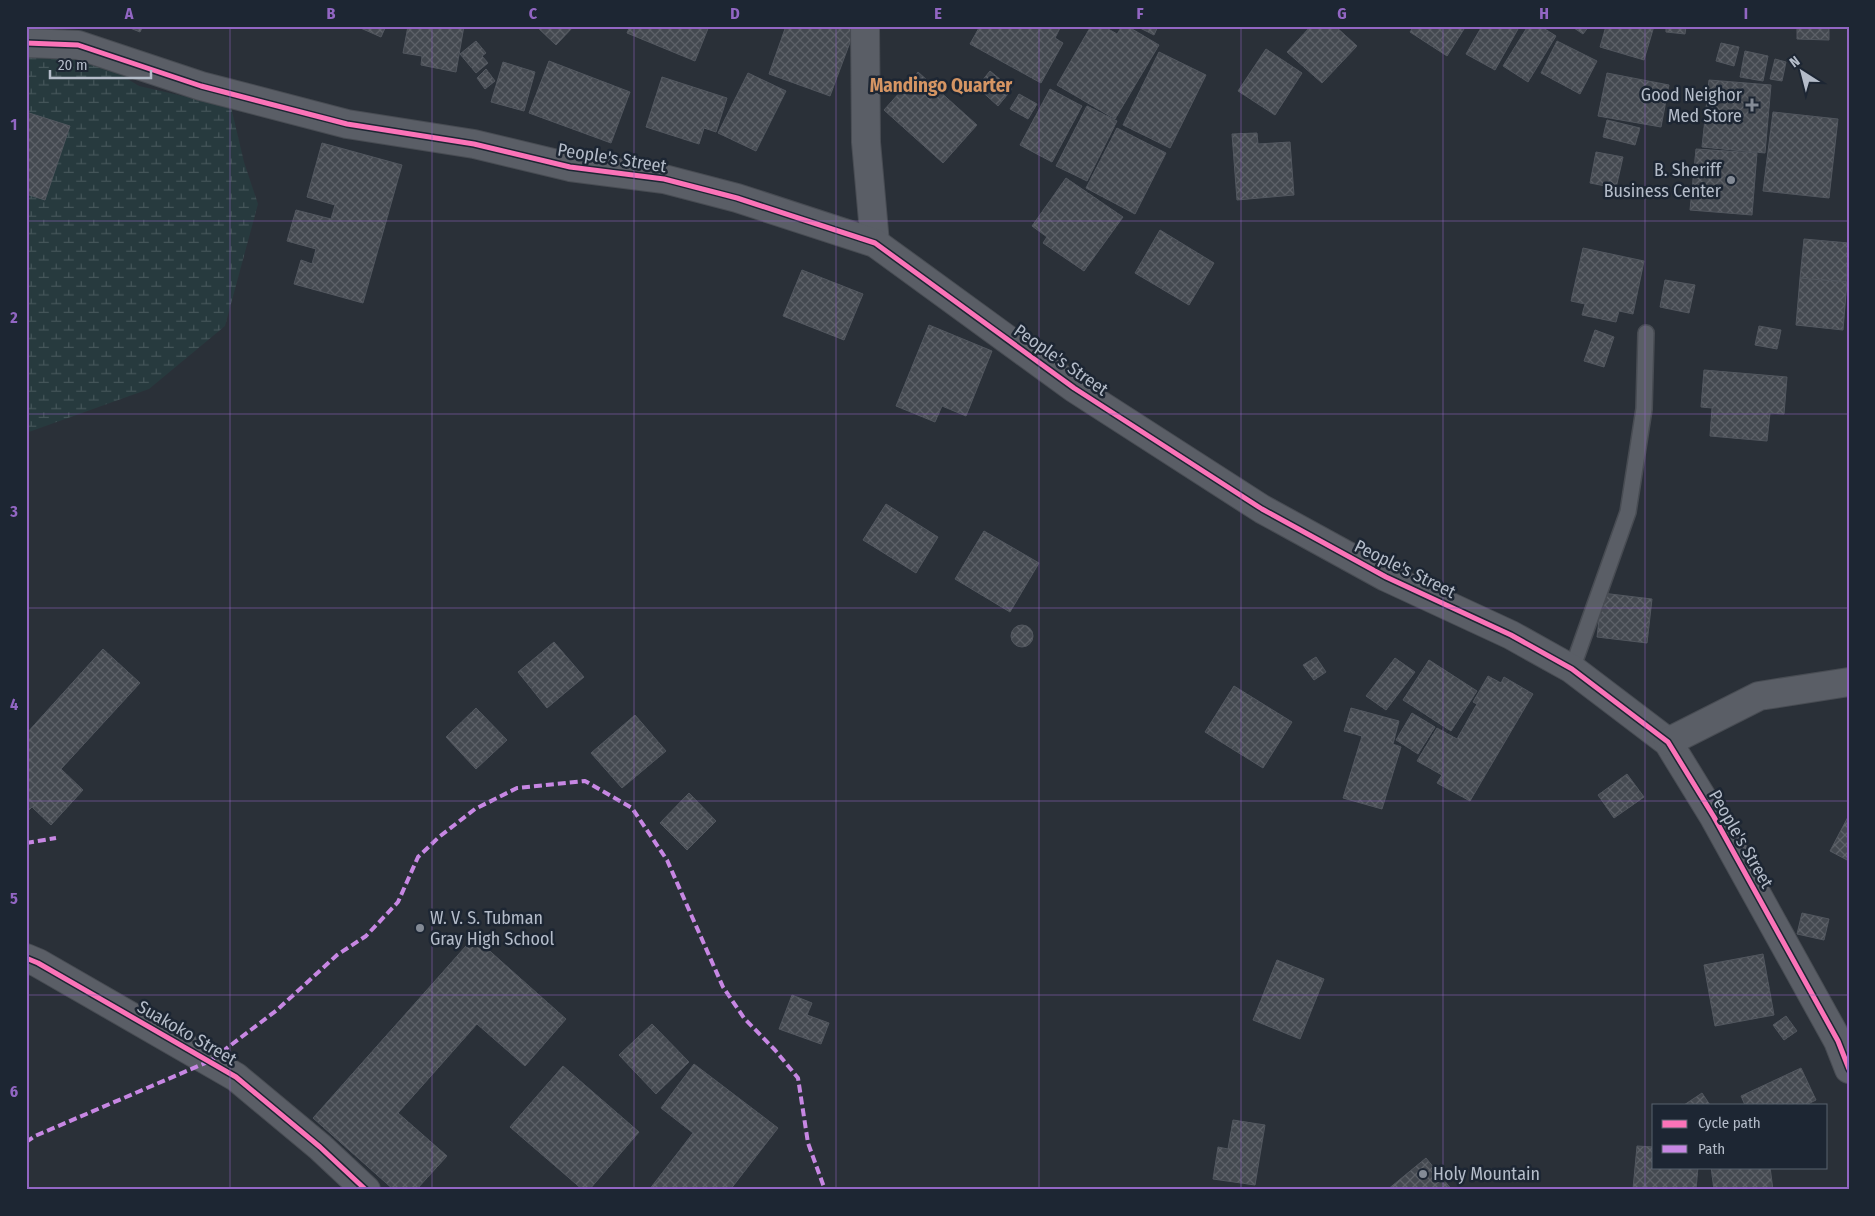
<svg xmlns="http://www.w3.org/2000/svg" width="1875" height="1216" font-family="'Fira Sans Condensed',sans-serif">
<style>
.wetland{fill:url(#wetland-marsh)}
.building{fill:url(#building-cross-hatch);stroke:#52575f}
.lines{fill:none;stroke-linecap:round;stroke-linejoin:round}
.lane-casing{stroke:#484c53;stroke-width:18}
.street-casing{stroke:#484c53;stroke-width:30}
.lane{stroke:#5a5e66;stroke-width:15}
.street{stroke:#5a5e66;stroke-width:28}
.quiet{stroke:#c787e3;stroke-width:4;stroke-dasharray:8 4;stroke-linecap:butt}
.cycleway-casing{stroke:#1d2633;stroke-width:8}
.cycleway{stroke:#fb73b8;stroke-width:5}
.grid{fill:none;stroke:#9266c3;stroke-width:1;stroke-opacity:0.55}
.poi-dot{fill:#848b96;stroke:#1d2633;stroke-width:2}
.labels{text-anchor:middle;stroke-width:5;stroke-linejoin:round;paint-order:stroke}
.poi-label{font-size:18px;fill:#b4bcc9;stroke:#1d2633;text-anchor:end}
.street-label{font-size:18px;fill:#b4bcc9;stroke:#1d2633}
.neighbourhood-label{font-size:19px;font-weight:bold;fill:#d59563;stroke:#1d2633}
.neatline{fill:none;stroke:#9266c3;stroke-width:2}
.grid-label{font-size:16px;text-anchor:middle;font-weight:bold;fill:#9266c3}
</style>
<defs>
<pattern id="wetland-marsh" width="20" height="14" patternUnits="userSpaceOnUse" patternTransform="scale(1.25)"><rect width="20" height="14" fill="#273a3e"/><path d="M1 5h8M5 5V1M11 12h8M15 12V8" fill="none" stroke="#445559"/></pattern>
<pattern id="building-cross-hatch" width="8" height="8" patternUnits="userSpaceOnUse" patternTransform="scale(1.25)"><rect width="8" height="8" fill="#444950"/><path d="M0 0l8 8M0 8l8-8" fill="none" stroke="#5d6168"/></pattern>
</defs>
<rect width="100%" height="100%" fill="#2a3038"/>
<path class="wetland" d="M79,49L139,86L231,107L244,162L258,204L225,326L149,389L26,433V53Z"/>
<g class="building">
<path d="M125,26H143L140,32Z"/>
<path d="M356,26H386L381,37Z"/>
<path d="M408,26H464L456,72L421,65L422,56L403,53Z"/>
<path d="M536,26H574L556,45Z"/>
<path d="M630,26H709L695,61L627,33Z"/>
<path d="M786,26H848L855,29L830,96L769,74Z"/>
<path d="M980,26H1061L1055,38L1063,43L1041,83L970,44Z"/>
<path d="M1091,26H1103L1117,34L1122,26H1127L1159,45L1115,119L1057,85Z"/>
<path d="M1136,26H1158L1154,35Z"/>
<path d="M1311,26H1335L1357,46L1322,83L1287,52Z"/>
<path d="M1414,26H1460L1464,29L1447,56L1410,32Z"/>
<path d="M1482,26H1514L1518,29L1495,70L1466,54Z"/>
<path d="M1528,26H1540L1556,36L1528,82L1503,66Z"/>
<path d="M1571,26H1589L1583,34Z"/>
<path d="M1606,26H1654L1644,60L1600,47Z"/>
<path d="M1666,26H1686L1685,34L1666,32Z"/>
<path d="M1797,26H1829V40L1797,39Z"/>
<path d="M476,41L486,53L482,56L488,63L476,73L460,54Z"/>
<path d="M1557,41L1597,61L1580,94L1541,73Z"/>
<path d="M1721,43L1739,47L1734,66L1716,61Z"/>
<path d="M1266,49L1302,73L1275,115L1238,91Z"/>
<path d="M1745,51L1768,56L1763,81L1740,77Z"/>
<path d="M1159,52L1206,75L1170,148L1123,125Z"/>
<path d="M1775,59L1786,62L1782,81L1770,79Z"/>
<path d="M549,61L630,92L611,143L529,113Z"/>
<path d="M503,62L535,72L524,111L491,102Z"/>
<path d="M486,69L495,81L485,89L477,78Z"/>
<path d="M990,71L1012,89L998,106L977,87Z"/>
<path d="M918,72L977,125L943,163L884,110Z"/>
<path d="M748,73L786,91L756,151L718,133Z"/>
<path d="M1607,73L1669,85L1661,127L1598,116Z"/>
<path d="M662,77L727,98L716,132L704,128L699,144L646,127Z"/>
<path d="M1709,80L1771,85L1765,153L1702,147Z"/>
<path d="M1050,89L1082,106L1052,162L1020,145Z"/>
<path d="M1019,94L1037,104L1028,119L1010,109Z"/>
<path d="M1087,106L1117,121L1087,181L1056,166Z"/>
<path d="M26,112L70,126L45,200L26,194Z"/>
<path d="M1773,112L1838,119L1829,198L1763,191Z"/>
<path d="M1607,120L1640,128L1635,145L1603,137Z"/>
<path d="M1117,128L1166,153L1135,214L1086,188Z"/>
<path d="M1257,133L1258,144L1290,142L1294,195L1237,200L1232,134Z"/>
<path d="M322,143L402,165L363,303L294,284L301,260L312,264L316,249L287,241L296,210L331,219L335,205L307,197Z"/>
<path d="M1696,149L1757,153L1752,215L1690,210Z"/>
<path d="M1596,152L1623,157L1616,188L1590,183Z"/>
<path d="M1066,178L1123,217L1084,271L1043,243L1047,237L1032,226Z"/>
<path d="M1160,230L1214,263L1189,305L1135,273Z"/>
<path d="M1804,239L1849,243L1846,282L1800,278Z"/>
<path d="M1583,248L1644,261L1633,314L1619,311L1616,322L1582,315L1585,304L1571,301Z"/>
<path d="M802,270L863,294L844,340L783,316Z"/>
<path d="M1800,278L1847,282L1843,330L1796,325Z"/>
<path d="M1665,280L1695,285L1689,313L1660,307Z"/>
<path d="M929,325L992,351L966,416L942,406L935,422L896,406Z"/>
<path d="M1759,326L1781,330L1777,349L1755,345Z"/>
<path d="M1595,330L1614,337L1604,367L1584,361Z"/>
<path d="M1704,370L1787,377L1784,414L1770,413L1767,441L1710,436L1712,408L1701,407Z"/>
<path d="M886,504L938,537L916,573L863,540Z"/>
<path d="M984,531L1039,563L1010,612L955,579Z"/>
<path d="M1602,593L1652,599L1647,643L1597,637Z"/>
<circle cx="1022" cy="636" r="11"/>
<path d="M554,642L584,677L547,708L518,672Z"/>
<path d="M103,649L140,683L61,769L83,790L51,825L32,807L26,813V734Z"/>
<path d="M1316,657L1326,672L1314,680L1303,665Z"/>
<path d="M1395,658L1415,672L1386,710L1366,696Z"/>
<path d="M1429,660L1477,691L1451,731L1403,700Z"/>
<path d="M1488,676L1501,683L1504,677L1533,694L1470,801L1437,783L1442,775L1417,761L1437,728L1457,739L1477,704L1473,702Z"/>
<path d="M1234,686L1292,722L1263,768L1205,732Z"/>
<path d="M476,708L507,740L476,769L446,737Z"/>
<path d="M1351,708L1399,721L1393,744L1401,747L1382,809L1343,798L1362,736L1344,731Z"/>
<path d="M1412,713L1435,727L1418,754L1396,740Z"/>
<path d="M635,715L666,751L622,788L591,753Z"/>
<path d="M1627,774L1644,797L1614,818L1598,795Z"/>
<path d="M689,793L716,821L687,850L660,823Z"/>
<path d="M1849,815V861L1830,851Z"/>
<path d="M1802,913L1829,919L1824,940L1797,934Z"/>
<path d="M474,937L566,1019L525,1066L477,1024L398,1113L447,1156L416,1190H394L313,1118Z"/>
<path d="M1763,954L1774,1015L1715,1026L1704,965Z"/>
<path d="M1277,960L1324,979L1300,1039L1253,1020Z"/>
<path d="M792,995L812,1003L807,1015L829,1023L821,1044L779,1029Z"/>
<path d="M1786,1016L1797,1031L1784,1040L1773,1025Z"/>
<path d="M652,1024L689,1062L656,1094L619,1055Z"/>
<path d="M694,1064L778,1128L730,1190H649L693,1133L661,1108Z"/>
<path d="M563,1066L639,1132L589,1190H583L510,1127Z"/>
<path d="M1801,1068L1816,1100L1806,1105H1745L1741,1096Z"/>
<path d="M1702,1093L1710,1105H1684Z"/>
<path d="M1233,1120L1265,1125L1255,1185L1213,1179L1218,1147L1228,1149Z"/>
<path d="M1637,1146L1654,1147V1167H1698L1696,1190L1633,1189Z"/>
<path d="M1426,1158L1452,1190H1387Z"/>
<path d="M1711,1167H1770L1773,1190H1714Z"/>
</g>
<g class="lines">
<defs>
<path id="lane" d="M1572,669L1628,512L1644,409L1646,333"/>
<g id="street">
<path d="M865,26L866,142L875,243"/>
<path d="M26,43L78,45L201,86L347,124L474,144L570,167L664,179L737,198L875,243L1074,388L1262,509L1386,577L1511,635L1572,669L1668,742L1714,817L1838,1041L1849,1069"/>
<path d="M1668,742L1759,696L1849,682"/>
<path d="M26,958L38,963L236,1077L320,1147L366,1190"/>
</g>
</defs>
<use href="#lane" class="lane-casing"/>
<use href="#street" class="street-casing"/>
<use href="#lane" class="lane"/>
<use href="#street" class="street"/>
<g class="quiet">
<path d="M26,843L56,838"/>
<path d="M26,1142L35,1136L210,1061L277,1010L337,955L366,936L398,902L418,857L439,837L475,809L517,788L585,781L632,808L667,860L723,987L744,1018L775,1050L798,1078L808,1143L825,1190"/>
</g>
<defs>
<g id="cycleway">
<path d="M26,43L78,45L201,86L347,124L474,144L570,167L664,179L737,198L875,243L1074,388L1262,509L1386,577L1511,635L1572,669L1668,742L1714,817L1838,1041L1849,1069"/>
<path d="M26,958L38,963L236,1077L320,1147L366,1190"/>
</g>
</defs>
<use href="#cycleway" class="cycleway-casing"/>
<use href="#cycleway" class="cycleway"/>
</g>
<path class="grid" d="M230,26V1190M432,26V1190M634,26V1190M836,26V1190M1039,26V1190M1241,26V1190M1443,26V1190M1645,26V1190M26,221H1849M26,414H1849M26,608H1849M26,801H1849M26,995H1849"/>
<g class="poi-dot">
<path d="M1749.5 97.5h5v5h5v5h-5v5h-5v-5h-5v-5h5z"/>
<circle cx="1731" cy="180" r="5"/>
<circle cx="420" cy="928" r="5"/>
<circle cx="1423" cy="1174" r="5"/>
</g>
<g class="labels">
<g class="poi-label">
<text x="1742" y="101">Good Neighor<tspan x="1742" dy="21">Med Store</tspan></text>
<text x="1721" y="176">B. Sheriff<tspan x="1721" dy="21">Business Center</tspan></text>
<text x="430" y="924" text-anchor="start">W. V. S. Tubman<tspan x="430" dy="21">Gray High School</tspan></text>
<text x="1433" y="1180" text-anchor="start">Holy Mountain</text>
</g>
<g class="street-label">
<text transform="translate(612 158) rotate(9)" y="6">People's Street</text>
<text transform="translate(1061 360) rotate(35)" y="6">People's Street</text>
<text transform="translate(1405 569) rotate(26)" y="6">People's Street</text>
<text transform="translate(1741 839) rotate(60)" y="6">People's Street</text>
<text transform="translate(187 1033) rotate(30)" y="6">Suakoko Street</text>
</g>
<g class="neighbourhood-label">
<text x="941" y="92">Mandingo Quarter</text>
</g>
</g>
<rect width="1875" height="1216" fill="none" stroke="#1d2633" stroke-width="55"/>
<rect x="1652" y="1104" width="175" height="65" fill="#1d2633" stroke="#59626f"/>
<rect x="1662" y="1120" width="25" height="8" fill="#fb73b8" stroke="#59626f"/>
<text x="1698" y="1128" font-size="15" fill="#b4bcc9">Cycle path</text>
<rect x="1662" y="1145" width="25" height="8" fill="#c787e3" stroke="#59626f"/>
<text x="1698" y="1154" font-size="15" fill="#b4bcc9">Path</text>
<g transform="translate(1802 72) rotate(324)" stroke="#1d2633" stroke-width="4" paint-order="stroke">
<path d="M0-4L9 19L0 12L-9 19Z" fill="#b4bcc9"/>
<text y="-8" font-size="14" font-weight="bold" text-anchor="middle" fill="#b4bcc9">N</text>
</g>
<path d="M50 70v8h101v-8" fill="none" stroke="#b4bcc9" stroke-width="2.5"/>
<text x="58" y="70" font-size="15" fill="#b4bcc9" stroke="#1d2633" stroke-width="4" paint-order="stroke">20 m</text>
<rect x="28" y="28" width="1820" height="1160" class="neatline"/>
<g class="grid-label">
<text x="129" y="19">A</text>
<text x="331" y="19">B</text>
<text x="533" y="19">C</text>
<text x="735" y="19">D</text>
<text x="938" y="19">E</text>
<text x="1140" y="19">F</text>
<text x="1342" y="19">G</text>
<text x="1544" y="19">H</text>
<text x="1746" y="19">I</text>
<text x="14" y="130">1</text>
<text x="14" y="323">2</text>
<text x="14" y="517">3</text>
<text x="14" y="710">4</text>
<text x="14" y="904">5</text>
<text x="14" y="1097">6</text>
</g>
</svg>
